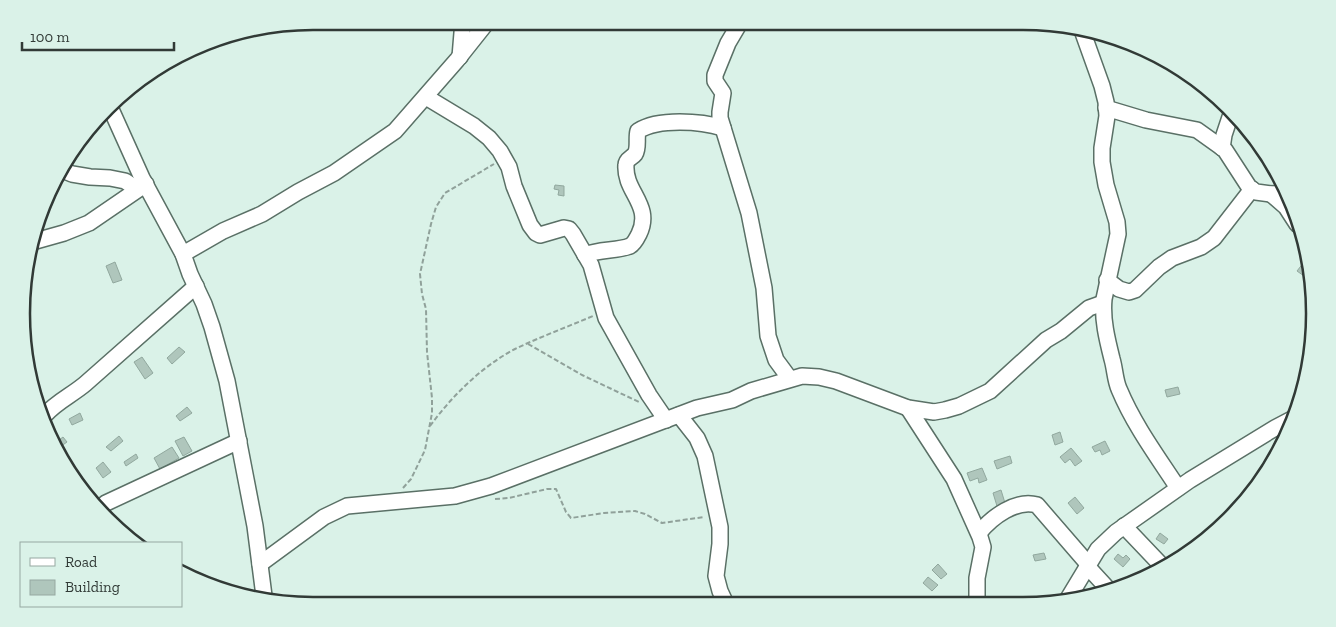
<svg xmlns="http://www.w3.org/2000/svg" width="1336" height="627" font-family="'Zilla Slab',serif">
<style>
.building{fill:#afc6bc;stroke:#91a89e}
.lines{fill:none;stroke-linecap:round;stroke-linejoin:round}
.minor-casing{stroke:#5a7066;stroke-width:18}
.path{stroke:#90a19a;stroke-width:2;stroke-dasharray:5 2.5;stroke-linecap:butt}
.minor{stroke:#fff;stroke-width:15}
.rim{fill:none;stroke:#313a36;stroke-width:2.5}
</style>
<rect width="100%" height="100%" fill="#daf2e8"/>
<g class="building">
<path d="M555,185L564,186V196L558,195L559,190L554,189Z"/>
<path d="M115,262L122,280L113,283L106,266Z"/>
<path d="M1304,262L1307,273L1304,276L1297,271Z"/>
<path d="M179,347L185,352L172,364L167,358Z"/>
<path d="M142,357L153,373L145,379L134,362Z"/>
<path d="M1178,387L1180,394L1167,397L1165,390Z"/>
<path d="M187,407L192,413L180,421L176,416Z"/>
<path d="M80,413L83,420L72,425L69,419Z"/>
<path d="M1060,432L1063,442L1055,445L1052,435Z"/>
<path d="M119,436L123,441L111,451L106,447Z"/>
<path d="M63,437L67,442L57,449L55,443Z"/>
<path d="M184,437L192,451L183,456L175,441Z"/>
<path d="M1105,441L1110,451L1102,455L1100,450L1095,452L1092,447Z"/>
<path d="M172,447L179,458L160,469L154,458Z"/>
<path d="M1071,448L1082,461L1075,466L1070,459L1065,463L1060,457Z"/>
<path d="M136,454L138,458L126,466L124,462Z"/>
<path d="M1010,456L1012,463L997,469L994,461Z"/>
<path d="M103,462L111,472L103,478L96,468Z"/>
<path d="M982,468L987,480L979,483L978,478L970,481L967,473Z"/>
<path d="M1001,490L1005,503L997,506L993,493Z"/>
<path d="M1075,497L1084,508L1077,514L1068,503Z"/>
<path d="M1160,533L1168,539L1164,544L1156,539Z"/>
<path d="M1044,553L1046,559L1035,561L1033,555Z"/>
<path d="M1118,554L1123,558L1126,555L1130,559L1123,567L1114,559Z"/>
<path d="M938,564L947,574L941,579L932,570Z"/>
<path d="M928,577L938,585L932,591L923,583Z"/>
</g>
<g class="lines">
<defs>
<g id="minor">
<path d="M741,21L728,43L715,75V81L723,93L720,112V118L749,213L764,288L768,336L776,360L790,379"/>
<path d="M1083,33L1102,86L1106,102L1107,116L1102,148V162L1106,185L1117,222L1118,234L1104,299C1102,319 1107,339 1112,359C1115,369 1115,380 1119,389C1134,425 1157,456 1178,488"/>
<path d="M460,57L463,21"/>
<path d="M426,97L474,126L489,138L500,151L509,167L514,186L530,225L536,233L540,235L564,228L569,229L573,234L591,265L606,318L649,395L666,420"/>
<path d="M110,107L142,178L183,254L190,274L204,304L212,327L227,381L255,526L264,596"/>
<path d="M1106,108L1146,120L1197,130L1225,150L1249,187L1256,192L1271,194L1286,193"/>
<path d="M1222,148L1224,135L1232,111"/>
<path d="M60,169L72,174L90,177L110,178L125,181L137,189"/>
<path d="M1271,194L1286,207L1297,224"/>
<path d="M32,242L64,233L89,223L146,184"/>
<path d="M183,254L223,231L262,214L298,192L334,173L395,131L457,60L488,21"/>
<path d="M585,255C599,249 618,251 630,246C634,244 637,238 639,234C653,205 624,192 626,165C626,159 632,158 635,154C639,148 636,138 638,131C658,118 701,121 723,128"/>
<path d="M1107,280L1119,289L1129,292L1135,290L1159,267L1172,258L1201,247L1214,238L1252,189"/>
<path d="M908,408L954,479L980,537L983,547L977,578V603"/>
<path d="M45,415C56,402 72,395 85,384L196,286"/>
<path d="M679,415L697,438L705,456L720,527V544L716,576L720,591L726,604"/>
<path d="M100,508L106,503L239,441"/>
<path d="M1124,526L1163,567"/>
<path d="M979,533C992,517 1016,499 1037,505L1088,564"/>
<path d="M260,564L324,517L347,506L455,496L491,486L697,408L732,400L751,391L802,376L819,377L836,381L908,408L934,412L945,410L959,406L990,391L1046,340L1061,331L1089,308L1103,303"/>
<path d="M1087,566L1109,590"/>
<path d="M1066,602L1098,549L1116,532L1190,480L1275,428L1294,418"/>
</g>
</defs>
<use href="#minor" class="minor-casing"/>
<g class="path">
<path d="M528,344L582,375L639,402"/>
<path d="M430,426C452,396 481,367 515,349C540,337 567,327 593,316"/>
<path d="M403,488L411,479L425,450L432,413V398L427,352L426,309L422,294L420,274L431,224L436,207L445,193L494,164"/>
<path d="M495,499L509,498L547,489H556L566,512L571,518L604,513L635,511L645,514L662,523L704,517"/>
</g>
<use href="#minor" class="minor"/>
</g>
<path d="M0 0H1336V627H0ZM313 30H1023A283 283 0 0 1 1306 313V314A283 283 0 0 1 1023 597H313A283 283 0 0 1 30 314V313A283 283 0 0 1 313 30Z" fill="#daf2e8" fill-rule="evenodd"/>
<path class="rim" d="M313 30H1023A283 283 0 0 1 1306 313V314A283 283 0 0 1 1023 597H313A283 283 0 0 1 30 314V313A283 283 0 0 1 313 30Z"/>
<rect x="20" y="542" width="162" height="65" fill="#daf2e8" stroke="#96a8a1"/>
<rect x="30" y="558" width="25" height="8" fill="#ffffff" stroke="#96a8a1"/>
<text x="65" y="567" font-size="15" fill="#313a36">Road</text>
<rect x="30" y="580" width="25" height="15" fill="#afc6bc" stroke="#96a8a1"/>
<text x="65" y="592" font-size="15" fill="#313a36">Building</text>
<path d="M22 42v8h152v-8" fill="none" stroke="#313a36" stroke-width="2.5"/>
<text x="30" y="42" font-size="15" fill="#313a36" stroke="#daf2e8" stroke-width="4" paint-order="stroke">100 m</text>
</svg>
